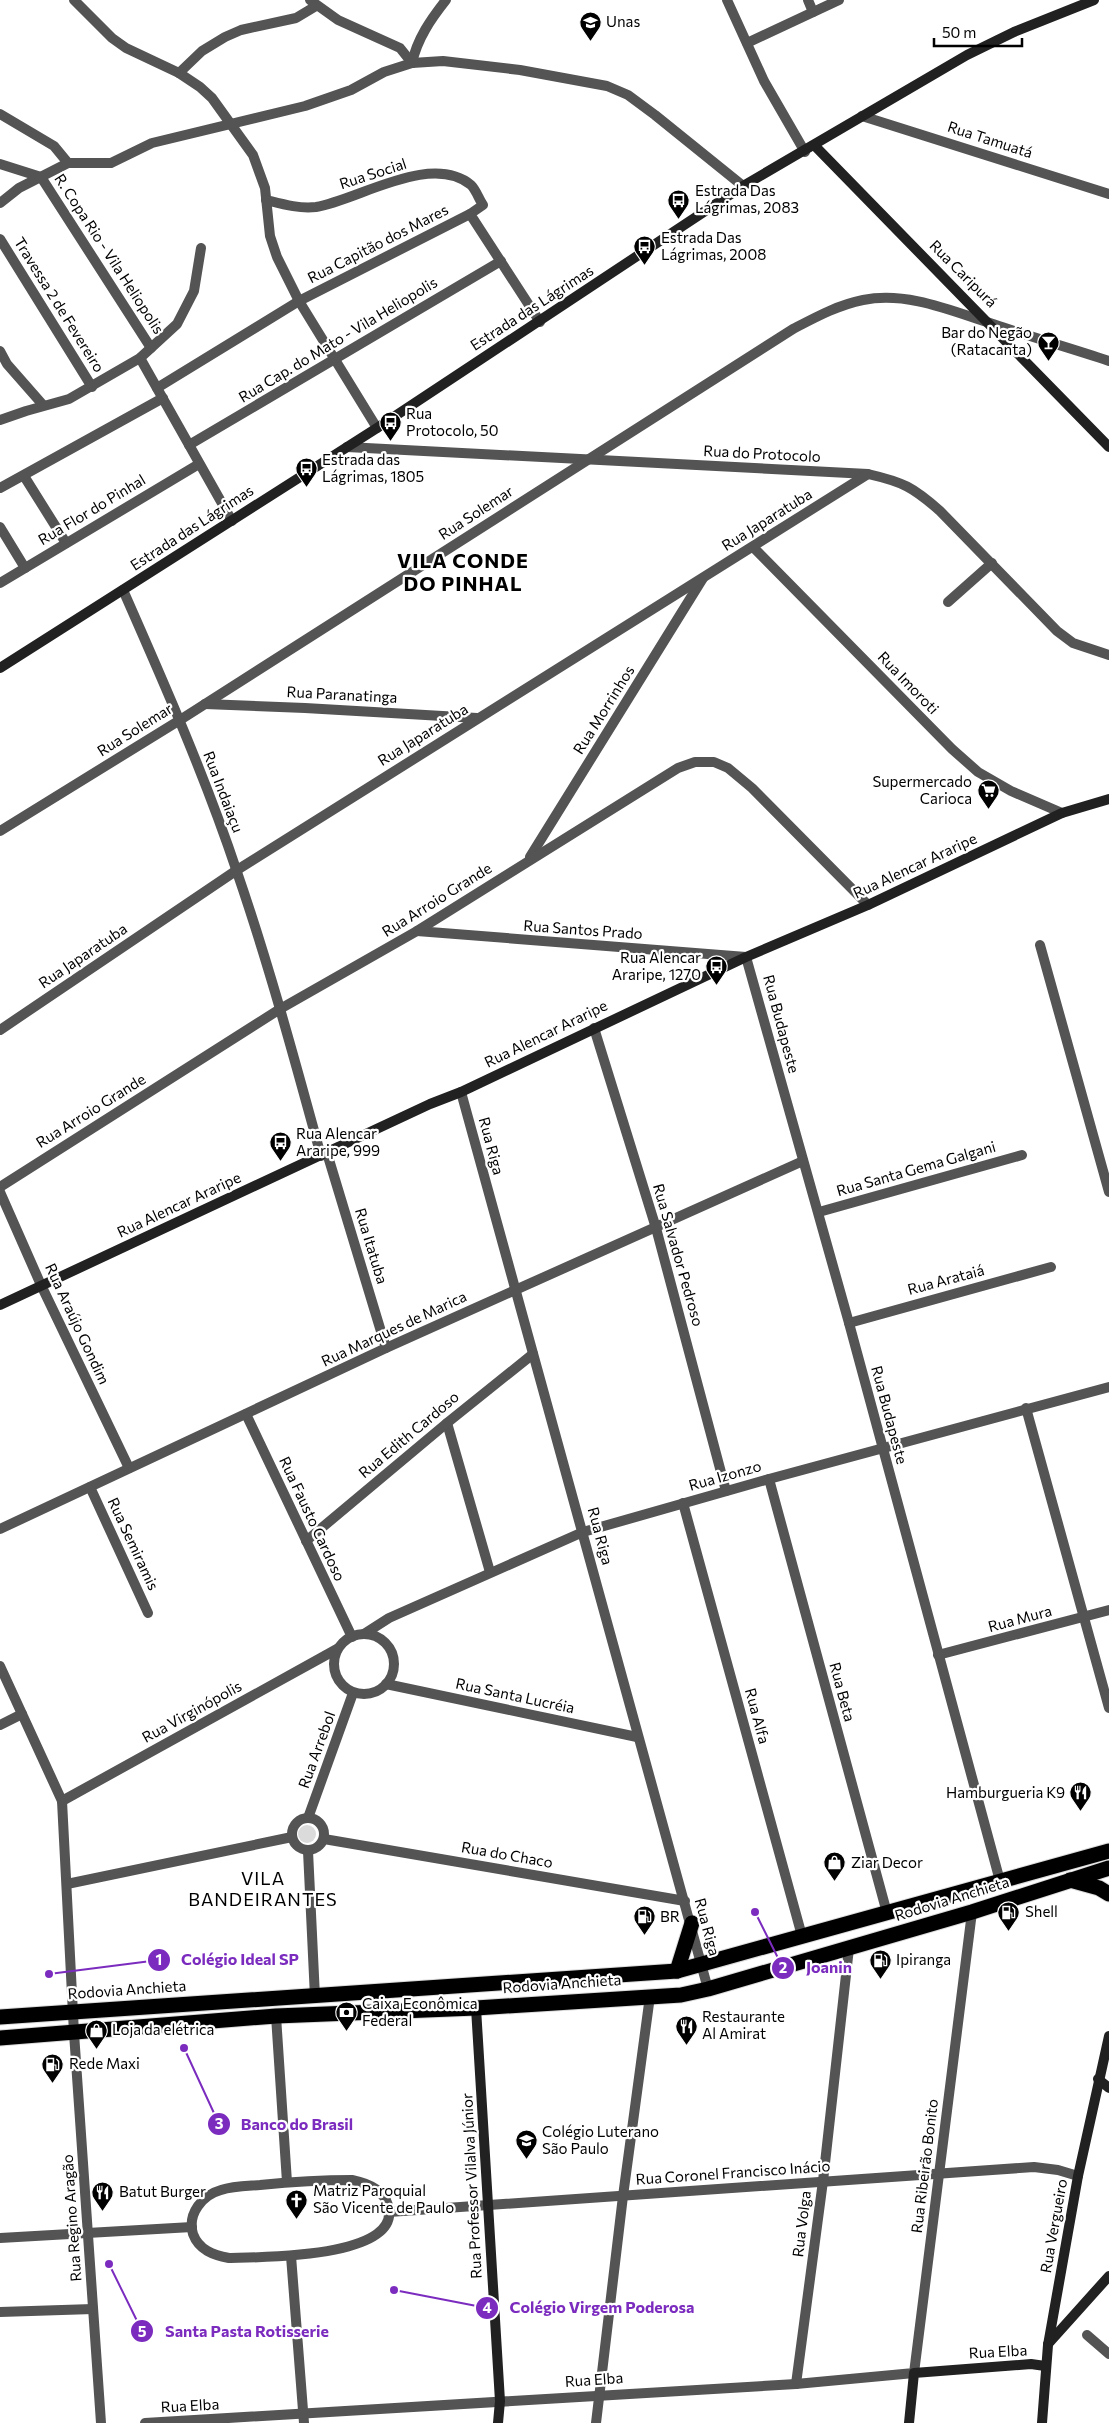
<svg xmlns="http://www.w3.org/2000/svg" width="1109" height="2423" font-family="Commissioner,sans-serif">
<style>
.green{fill:#dbdbdb}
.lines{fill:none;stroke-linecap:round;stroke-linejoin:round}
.highway-casing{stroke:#dbdbdb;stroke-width:17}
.street{stroke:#545454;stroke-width:10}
.secondary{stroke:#212121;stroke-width:10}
.highway{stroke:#000;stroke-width:15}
.labels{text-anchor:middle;stroke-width:4.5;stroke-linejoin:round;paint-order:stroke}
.poi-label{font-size:15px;fill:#000;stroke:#fff;text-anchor:start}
.street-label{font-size:15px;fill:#000;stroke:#fff}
.quarter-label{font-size:18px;letter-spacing:1px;fill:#000;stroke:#fff}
.district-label{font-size:20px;font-weight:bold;letter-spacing:1px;fill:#000;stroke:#fff}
.leader{fill:none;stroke:#7b2cbf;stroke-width:2}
.callout-dot{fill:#7b2cbf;stroke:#fff;stroke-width:2}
.mark-label{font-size:15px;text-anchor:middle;font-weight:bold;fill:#fff}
.callout-label{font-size:16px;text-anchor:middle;font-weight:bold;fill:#7b2cbf;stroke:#fff;stroke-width:4.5;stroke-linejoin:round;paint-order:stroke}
</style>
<rect width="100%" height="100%" fill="#fff"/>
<circle class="green" cx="307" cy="1834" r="9"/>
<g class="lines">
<defs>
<g id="highway">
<path d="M1070,1880L1099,1888L1109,1894"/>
<path d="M677,1971L692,1923"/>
<path d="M0,2017L677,1971L1109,1851"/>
<path d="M0,2038L276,2016L476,2008L681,1995L708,1989L972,1912L1109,1868"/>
</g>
</defs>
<use href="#highway" class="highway-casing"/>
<g class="street">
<path d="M74,0L112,38L126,48L179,73L200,87L212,98L253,155L265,188L270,236L277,257L299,301L377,428"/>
<path d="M310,0L338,20L400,48L412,63"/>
<path d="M727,0L764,81L805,152"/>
<path d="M808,0L813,12"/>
<path d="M747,43L839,0"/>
<path d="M412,63C417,39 431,19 446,0"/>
<path d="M179,73L202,51L225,37L241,30L296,18L316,6"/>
<path d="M0,114L54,146L68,163"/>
<path d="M862,116L1109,194"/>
<path d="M0,164L41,177L151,348"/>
<path d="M266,200C282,204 299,209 316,207C358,200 431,152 471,185C476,190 479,199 483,205L470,214L540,322"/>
<path d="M0,203L19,188L68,163H111L152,143L305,106L351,90L384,72L412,63L443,61L520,70L607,86L628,95L655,115L743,186"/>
<path d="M0,239L92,387"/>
<path d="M0,351L7,364L43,405"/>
<path d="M140,358L232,521"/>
<path d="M157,388L299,301L470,214"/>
<path d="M0,420L26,411L69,399L140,358L177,324L194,291L201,248"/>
<path d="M189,445L501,261"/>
<path d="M347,447L868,474C903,482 913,487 940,511L1057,631L1073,643L1109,655"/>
<path d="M24,476L66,543"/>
<path d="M0,488L163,398"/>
<path d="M0,527L25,568"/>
<path d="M753,547L952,749L978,772L1011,791L1062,813"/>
<path d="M0,583L199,464"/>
<path d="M123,590C164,683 205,776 237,872C269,965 295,1061 321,1156"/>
<path d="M948,602L992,563"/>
<path d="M205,704L305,708L477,718"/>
<path d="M0,831L180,720L793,329C816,317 838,305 863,300C907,291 952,311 993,324C1031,337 1070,348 1109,361"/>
<path d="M530,857L703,578"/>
<path d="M417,931L746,957L849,1323L1000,1881"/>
<path d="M1040,945L1109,1192"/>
<path d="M594,1028L656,1228L726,1491"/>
<path d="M0,1030L237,870L868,474"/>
<path d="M461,1092L708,1989"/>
<path d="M327,1153L386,1348"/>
<path d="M0,1187L280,1009L417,931L678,768L695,762H714L728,768L752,788L868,905"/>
<path d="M0,1192L41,1285L129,1468"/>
<path d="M819,1212L1022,1155"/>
<path d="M849,1323L1051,1267"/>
<path d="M1026,1408L1109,1708"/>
<path d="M246,1414L352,1637"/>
<path d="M447,1423L490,1572"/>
<path d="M769,1479L887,1913"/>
<path d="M90,1487L148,1613"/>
<path d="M683,1503L802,1936"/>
<path d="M0,1529L386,1348L803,1161"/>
<path d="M306,1541L447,1423L533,1354"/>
<path d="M364,1634L389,1618L583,1532L769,1479L1109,1387"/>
<circle cx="364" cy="1664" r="30"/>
<path d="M938,1655L1109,1610"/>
<path d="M0,1666L62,1801L74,2033L101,2423"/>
<path d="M386,1684L637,1737"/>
<path d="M0,1725L22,1714"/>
<path d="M62,1801L337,1649"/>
<circle cx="308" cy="1834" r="16"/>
<path d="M308,1818L353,1693"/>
<path d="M324,1839L685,1901"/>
<path d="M308,1851L315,1997"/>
<path d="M67,1884L292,1837"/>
<path d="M276,2016L287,2182"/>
<path d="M352,2180C367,2183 383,2189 388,2205C404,2259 259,2257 229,2258C213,2255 199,2250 193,2234C187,2213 203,2195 221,2190C233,2186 247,2186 260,2185C290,2182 321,2180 352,2180Z"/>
<path d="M389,2212L1034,2167L1058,2170L1078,2176"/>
<path d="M0,2238L192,2227"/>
<path d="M291,2256L304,2423"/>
<path d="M0,2312L93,2309"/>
<path d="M1087,2335L1109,2354"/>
<path d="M796,2384L823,2181L849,1948"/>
<path d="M145,2423L796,2384L914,2373L972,1912"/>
<path d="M596,2423L623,2196L650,1996"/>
</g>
<g class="secondary">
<path d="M815,146L1109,447"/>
<path d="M0,668L377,428L743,186L967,55L1014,32L1094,0"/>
<path d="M0,1305L430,1104L461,1092L746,957L868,905L1062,813L1109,799"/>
<path d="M476,2008L500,2401L498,2423"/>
<path d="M1098,2079L1109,2088"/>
<path d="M1048,2344L1109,2276"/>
<path d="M909,2423L914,2373L1031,2364L1045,2366"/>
<path d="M1042,2423L1048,2345L1078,2176L1109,2036"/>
</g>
<use href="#highway" class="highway"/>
</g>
<defs>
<symbol id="school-pin" viewBox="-11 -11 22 30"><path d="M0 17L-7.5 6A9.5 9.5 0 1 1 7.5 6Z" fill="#000" stroke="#fff"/><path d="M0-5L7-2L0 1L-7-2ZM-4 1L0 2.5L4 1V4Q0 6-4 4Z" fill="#fff"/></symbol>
<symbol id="bus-pin" viewBox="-11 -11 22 30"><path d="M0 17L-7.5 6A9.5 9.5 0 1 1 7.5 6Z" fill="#000" stroke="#fff"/><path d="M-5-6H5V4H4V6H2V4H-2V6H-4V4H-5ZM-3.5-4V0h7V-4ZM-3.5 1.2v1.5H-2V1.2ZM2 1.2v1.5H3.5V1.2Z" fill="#fff"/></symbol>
<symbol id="bar-pin" viewBox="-11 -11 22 30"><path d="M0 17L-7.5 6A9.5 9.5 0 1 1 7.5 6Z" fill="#000" stroke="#fff"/><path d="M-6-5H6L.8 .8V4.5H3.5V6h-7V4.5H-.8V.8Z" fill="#fff"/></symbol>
<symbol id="supermarket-pin" viewBox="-11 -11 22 30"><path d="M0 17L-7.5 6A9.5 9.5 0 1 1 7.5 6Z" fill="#000" stroke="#fff"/><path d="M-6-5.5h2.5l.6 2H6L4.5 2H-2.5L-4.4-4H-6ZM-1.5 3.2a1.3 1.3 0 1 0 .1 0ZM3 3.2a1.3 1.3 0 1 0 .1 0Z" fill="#fff"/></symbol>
<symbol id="restaurant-pin" viewBox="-11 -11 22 30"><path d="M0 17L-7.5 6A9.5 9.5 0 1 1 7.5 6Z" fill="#000" stroke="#fff"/><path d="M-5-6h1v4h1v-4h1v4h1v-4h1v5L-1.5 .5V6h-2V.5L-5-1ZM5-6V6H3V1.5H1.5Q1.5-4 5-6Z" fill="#fff"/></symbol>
<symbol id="shop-pin" viewBox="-11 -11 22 30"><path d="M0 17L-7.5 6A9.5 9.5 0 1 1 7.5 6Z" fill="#000" stroke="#fff"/><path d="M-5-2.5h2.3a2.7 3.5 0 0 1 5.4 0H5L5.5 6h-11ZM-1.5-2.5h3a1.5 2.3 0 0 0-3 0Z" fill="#fff"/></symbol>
<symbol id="fuel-pin" viewBox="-11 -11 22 30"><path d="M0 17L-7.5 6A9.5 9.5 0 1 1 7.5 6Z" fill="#000" stroke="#fff"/><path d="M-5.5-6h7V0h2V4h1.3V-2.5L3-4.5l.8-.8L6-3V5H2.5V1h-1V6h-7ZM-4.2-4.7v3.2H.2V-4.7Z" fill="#fff"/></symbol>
<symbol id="bank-pin" viewBox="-11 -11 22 30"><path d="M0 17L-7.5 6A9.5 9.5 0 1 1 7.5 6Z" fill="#000" stroke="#fff"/><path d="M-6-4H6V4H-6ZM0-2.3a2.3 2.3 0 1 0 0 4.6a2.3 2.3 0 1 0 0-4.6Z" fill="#fff"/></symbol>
<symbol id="church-pin" viewBox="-11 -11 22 30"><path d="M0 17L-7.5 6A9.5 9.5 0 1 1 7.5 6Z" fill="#000" stroke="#fff"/><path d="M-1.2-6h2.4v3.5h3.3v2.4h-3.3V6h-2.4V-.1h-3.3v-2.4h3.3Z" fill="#fff"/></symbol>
</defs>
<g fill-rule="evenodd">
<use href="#school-pin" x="578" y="10" width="25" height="34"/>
<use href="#bus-pin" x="666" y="188" width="25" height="34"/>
<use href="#bus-pin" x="632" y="234" width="25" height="34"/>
<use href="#bar-pin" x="1036" y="330" width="25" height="34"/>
<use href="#bus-pin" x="378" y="410" width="25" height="34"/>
<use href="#bus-pin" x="294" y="456" width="25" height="34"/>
<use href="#supermarket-pin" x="976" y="778" width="25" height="34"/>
<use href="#bus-pin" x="704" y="954" width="25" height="34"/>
<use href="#bus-pin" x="268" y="1130" width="25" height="34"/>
<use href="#restaurant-pin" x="1068" y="1780" width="25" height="34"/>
<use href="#shop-pin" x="822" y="1850" width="25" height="34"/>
<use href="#fuel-pin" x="996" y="1900" width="25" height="34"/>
<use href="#fuel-pin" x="632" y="1904" width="25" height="34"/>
<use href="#fuel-pin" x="868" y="1948" width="25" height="34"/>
<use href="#bank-pin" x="334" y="2000" width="25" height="34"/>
<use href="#restaurant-pin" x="674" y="2014" width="25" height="34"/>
<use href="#shop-pin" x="84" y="2018" width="25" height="34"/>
<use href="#fuel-pin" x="40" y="2052" width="25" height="34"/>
<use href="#school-pin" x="514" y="2128" width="25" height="34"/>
<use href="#restaurant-pin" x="90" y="2180" width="25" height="34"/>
<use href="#church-pin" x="284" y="2188" width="25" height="34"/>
</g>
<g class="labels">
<g class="poi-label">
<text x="606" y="27">Unas</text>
<text x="695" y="196">Estrada Das<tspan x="695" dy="17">Lágrimas, 2083</tspan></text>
<text x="661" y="243">Estrada Das<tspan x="661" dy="17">Lágrimas, 2008</tspan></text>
<text x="1032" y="338" text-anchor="end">Bar do Negão<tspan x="1032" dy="17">(Ratacanta)</tspan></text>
<text x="406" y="419">Rua<tspan x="406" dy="17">Protocolo, 50</tspan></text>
<text x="322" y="465">Estrada das<tspan x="322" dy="17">Lágrimas, 1805</tspan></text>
<text x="972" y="787" text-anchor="end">Supermercado<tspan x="972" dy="17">Carioca</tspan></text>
<text x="701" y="963" text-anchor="end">Rua Alencar<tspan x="701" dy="17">Araripe, 1270</tspan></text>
<text x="296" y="1139">Rua Alencar<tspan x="296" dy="17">Araripe, 999</tspan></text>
<text x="1065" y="1798" text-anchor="end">Hamburgueria K9</text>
<text x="851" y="1868">Ziar Decor</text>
<text x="1025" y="1917">Shell</text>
<text x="660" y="1922">BR</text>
<text x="896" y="1965">Ipiranga</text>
<text x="362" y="2009">Caixa Econômica<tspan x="362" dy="17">Federal</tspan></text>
<text x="702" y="2022">Restaurante<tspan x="702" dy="17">Al Amirat</tspan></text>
<text x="112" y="2035">Loja da elétrica</text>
<text x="69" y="2069">Rede Maxi</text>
<text x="542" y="2137">Colégio Luterano<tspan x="542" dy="17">São Paulo</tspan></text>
<text x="313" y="2196">Matriz Paroquial<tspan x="313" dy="17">São Vicente de Paulo</tspan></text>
<text x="119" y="2197">Batut Burger</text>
</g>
<g class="street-label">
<text transform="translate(990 140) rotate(18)" y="5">Rua Tamuatá</text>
<text transform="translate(373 174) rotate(-18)" y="5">Rua Social</text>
<text transform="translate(378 244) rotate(-27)" y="5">Rua Capitão dos Mares</text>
<text transform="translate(109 254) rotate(57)" y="5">R. Copa Rio - Vila Heliopolis</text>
<text transform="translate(963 274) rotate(45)" y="5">Rua Caripurá</text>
<text transform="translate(59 305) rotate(58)" y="5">Travessa 2 de Fevereiro</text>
<text transform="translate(532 308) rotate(-33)" y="5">Estrada das Lágrimas</text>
<text transform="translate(338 340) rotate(-31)" y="5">Rua Cap. do Mato - Vila Heliopolis</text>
<text transform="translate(762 454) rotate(3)" y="5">Rua do Protocolo</text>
<text transform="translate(92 510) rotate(-31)" y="5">Rua Flor do Pinhal</text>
<text transform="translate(476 513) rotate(-33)" y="5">Rua Solemar</text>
<text transform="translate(767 520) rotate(-32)" y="5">Rua Japaratuba</text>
<text transform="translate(192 528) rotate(-33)" y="5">Estrada das Lágrimas</text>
<text transform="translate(908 683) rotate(46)" y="5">Rua Imoroti</text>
<text transform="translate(342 695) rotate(3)" y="5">Rua Paranatinga</text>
<text transform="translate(604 710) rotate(-58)" y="5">Rua Morrinhos</text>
<text transform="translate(135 730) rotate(-32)" y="5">Rua Solemar</text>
<text transform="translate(423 735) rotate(-32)" y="5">Rua Japaratuba</text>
<text transform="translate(223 792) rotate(69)" y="5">Rua Indaiaçu</text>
<text transform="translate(915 866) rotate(-25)" y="5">Rua Alencar Araripe</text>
<text transform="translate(437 900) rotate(-32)" y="5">Rua Arroio Grande</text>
<text transform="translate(583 930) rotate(4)" y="5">Rua Santos Prado</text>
<text transform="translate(83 956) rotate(-34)" y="5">Rua Japaratuba</text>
<text transform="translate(781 1024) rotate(75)" y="5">Rua Budapeste</text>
<text transform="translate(546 1034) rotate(-26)" y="5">Rua Alencar Araripe</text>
<text transform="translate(91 1111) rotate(-32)" y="5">Rua Arroio Grande</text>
<text transform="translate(491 1146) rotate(75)" y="5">Rua Riga</text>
<text transform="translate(916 1169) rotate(-16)" y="5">Rua Santa Gema Galgani</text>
<text transform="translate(179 1205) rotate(-25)" y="5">Rua Alencar Araripe</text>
<text transform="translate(371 1246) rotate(73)" y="5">Rua Itatuba</text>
<text transform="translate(678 1255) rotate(74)" y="5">Rua Salvador Pedroso</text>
<text transform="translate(946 1280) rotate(-15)" y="5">Rua Arataiá</text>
<text transform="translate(77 1324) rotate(65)" y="5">Rua Araújo Gondim</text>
<text transform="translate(394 1329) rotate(-25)" y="5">Rua Marques de Marica</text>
<text transform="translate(889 1415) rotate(75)" y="5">Rua Budapeste</text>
<text transform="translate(409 1435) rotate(-40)" y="5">Rua Edith Cardoso</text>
<text transform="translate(725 1476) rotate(-16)" y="5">Rua Izonzo</text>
<text transform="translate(312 1519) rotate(65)" y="5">Rua Fausto Cardoso</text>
<text transform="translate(600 1536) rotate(75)" y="5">Rua Riga</text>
<text transform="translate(133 1544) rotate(65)" y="5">Rua Semiramis</text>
<text transform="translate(1020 1619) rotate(-15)" y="5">Rua Mura</text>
<text transform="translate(842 1692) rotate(75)" y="5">Rua Beta</text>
<text transform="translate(515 1696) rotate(12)" y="5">Rua Santa Lucréia</text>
<text transform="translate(192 1712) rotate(-29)" y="5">Rua Virginópolis</text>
<text transform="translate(757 1716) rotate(75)" y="5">Rua Alfa</text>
<text transform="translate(317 1750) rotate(-70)" y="5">Rua Arrebol</text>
<text transform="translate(507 1855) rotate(10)" y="5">Rua do Chaco</text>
<text transform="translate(952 1899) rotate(-17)" y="5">Rodovia Anchieta</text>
<text transform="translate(707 1927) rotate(75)" y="5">Rua Riga</text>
<text transform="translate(562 1984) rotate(-4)" y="5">Rodovia Anchieta</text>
<text transform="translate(127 1990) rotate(-4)" y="5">Rodovia Anchieta</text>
<text transform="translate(925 2166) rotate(-83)" y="5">Rua Ribeirão Bonito</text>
<text transform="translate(733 2173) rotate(-4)" y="5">Rua Coronel Francisco Inácio</text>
<text transform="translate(472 2186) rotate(-93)" y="5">Rua Professor Vilalva Júnior</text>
<text transform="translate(72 2218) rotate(-94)" y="5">Rua Regino Aragão</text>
<text transform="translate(802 2224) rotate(-83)" y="5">Rua Volga</text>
<text transform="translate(1054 2226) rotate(-80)" y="5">Rua Vergueiro</text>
<text transform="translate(998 2352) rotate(-3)" y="5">Rua Elba</text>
<text transform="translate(594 2380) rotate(-4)" y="5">Rua Elba</text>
<text transform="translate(190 2406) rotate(-3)" y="5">Rua Elba</text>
</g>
<g class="quarter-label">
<text x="263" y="1885">VILA<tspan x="263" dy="21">BANDEIRANTES</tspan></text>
</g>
<g class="district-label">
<text x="463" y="568">VILA CONDE<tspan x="463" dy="23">DO PINHAL</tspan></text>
</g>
</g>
<path class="leader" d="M49 1974L159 1960M755 1912L783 1968M184 2048L219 2124M394 2290L487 2308M109 2264L142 2331"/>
<g class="callout-dot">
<circle cx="49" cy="1974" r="5"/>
<circle cx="755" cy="1912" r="5"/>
<circle cx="184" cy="2048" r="5"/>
<circle cx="394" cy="2290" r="5"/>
<circle cx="109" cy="2264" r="5"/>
<circle cx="159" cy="1960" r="12"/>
<circle cx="783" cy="1968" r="12"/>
<circle cx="219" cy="2124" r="12"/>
<circle cx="487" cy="2308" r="12"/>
<circle cx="142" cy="2331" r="12"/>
</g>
<g class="mark-label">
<text x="159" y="1965">1</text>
<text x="783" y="1973">2</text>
<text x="219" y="2129">3</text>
<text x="487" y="2313">4</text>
<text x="142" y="2337">5</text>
</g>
<g class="callout-label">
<text x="240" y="1965">Colégio Ideal SP</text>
<text x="829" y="1973">Joanin</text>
<text x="297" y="2130">Banco do Brasil</text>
<text x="602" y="2313">Colégio Virgem Poderosa</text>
<text x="247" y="2337">Santa Pasta Rotisserie</text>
</g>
<path d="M934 38v8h88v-8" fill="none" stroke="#000000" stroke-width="2.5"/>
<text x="942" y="38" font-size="15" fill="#000000" stroke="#ffffff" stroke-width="4" paint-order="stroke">50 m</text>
</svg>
